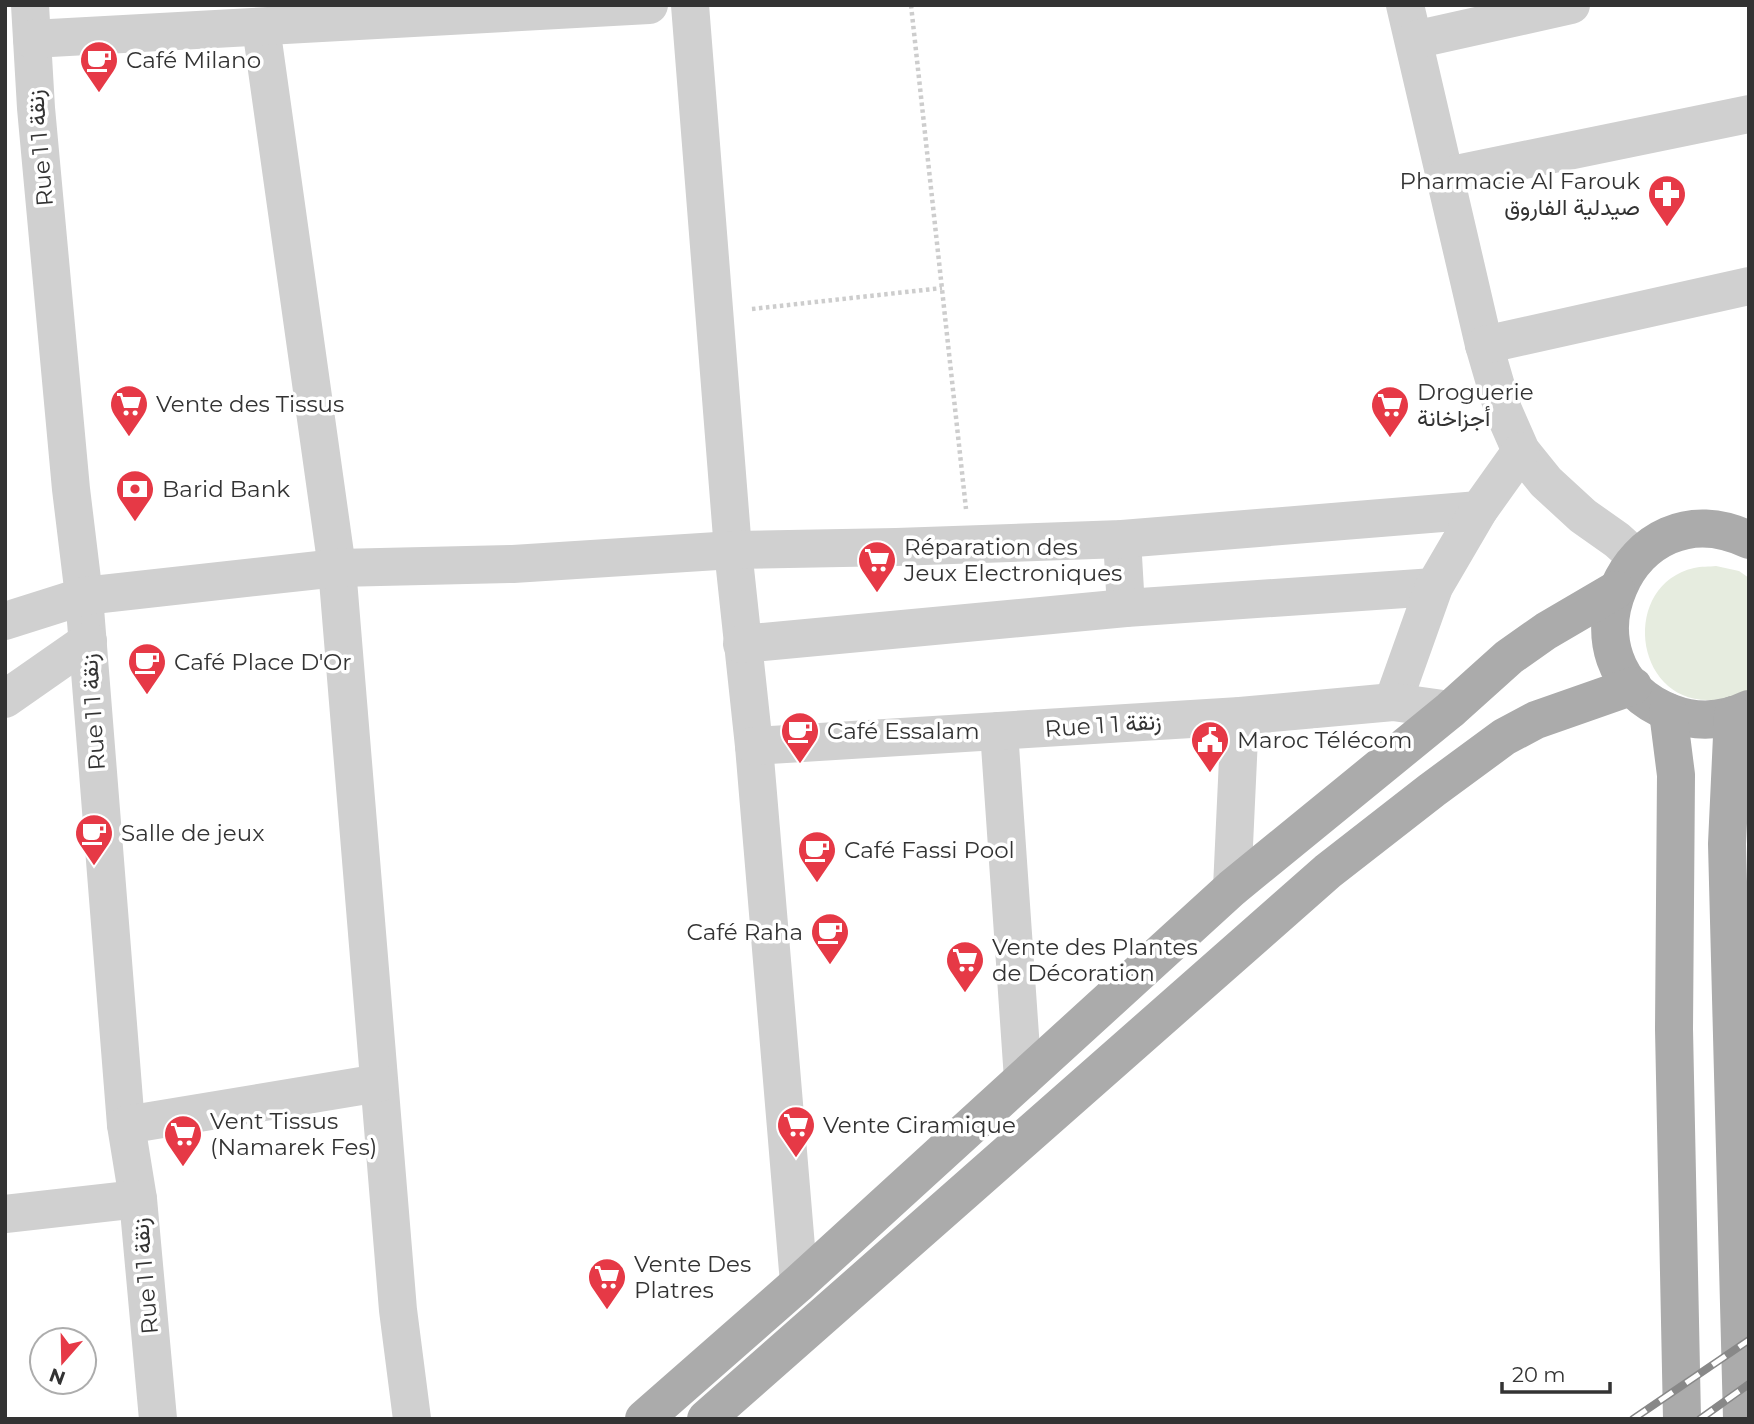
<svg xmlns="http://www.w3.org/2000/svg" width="1754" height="1424" font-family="Montserrat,Vazirmatn,sans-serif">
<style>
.green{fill:#e6ecdf}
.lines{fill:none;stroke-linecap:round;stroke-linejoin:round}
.path{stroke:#cdcdcd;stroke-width:4.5;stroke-dasharray:3.5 3.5;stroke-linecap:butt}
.minor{stroke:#d0d0d0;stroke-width:38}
.major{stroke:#ababab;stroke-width:38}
.rail-casing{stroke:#888;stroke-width:8}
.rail{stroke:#fff;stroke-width:5;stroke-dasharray:16;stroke-linecap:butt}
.labels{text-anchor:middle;stroke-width:7;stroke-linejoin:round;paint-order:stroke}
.poi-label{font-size:23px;fill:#333;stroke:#fff;text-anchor:start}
.street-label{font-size:23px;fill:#333;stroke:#fff}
</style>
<rect width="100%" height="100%" fill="#fff"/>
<path class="green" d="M1716,566L1739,571L1749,578V690C1737,698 1722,701 1708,700C1633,700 1621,585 1694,568C1701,566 1709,567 1716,566Z"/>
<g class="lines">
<g class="path">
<path d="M911,5L966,509"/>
<path d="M752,309L942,288"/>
</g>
<g class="minor">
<path d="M30,5L36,108L71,489L84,596L126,1125L138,1199L158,1419"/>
<path d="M690,5L733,550L754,746L799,1283"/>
<path d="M1405,5L1484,345L1503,410L1521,451L1546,482L1583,516L1617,540L1637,558"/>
<path d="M261,27L337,568L398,1310L412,1419"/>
<path d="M32,39L649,5"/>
<path d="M1414,40L1571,5"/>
<path d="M1446,176L1749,114"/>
<path d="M1484,345L1749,286"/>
<path d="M1122,539L1126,608"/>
<path d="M5,621L84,596L337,568L513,564L733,550L896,547L1122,539L1479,510"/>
<path d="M742,644L1126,608L1434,587"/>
<path d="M5,699L88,641"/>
<path d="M1393,702L1434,587L1479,510L1521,451"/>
<path d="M999,731L1023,1079"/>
<path d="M754,746L1240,716L1393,702L1450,710"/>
<path d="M1232,888L1240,716"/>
<path d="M126,1125L379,1083"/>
<path d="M5,1214L138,1199"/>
</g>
<g class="major">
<path d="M1749,540C1627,481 1550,667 1671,713C1697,723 1724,721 1749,709"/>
<path d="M1668,712L1676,775L1674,1029L1682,1419"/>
<path d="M1733,715L1727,844L1742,1419"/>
<path d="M644,1419L799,1283L1232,888L1450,710L1509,657L1546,631L1616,590"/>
<path d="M706,1419L1328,871L1432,790L1504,737L1536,720L1633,686"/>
</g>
<defs>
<g id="rail">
<path d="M1633,1419L1749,1340"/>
<path d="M1700,1419L1749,1384"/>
</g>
</defs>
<use href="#rail" class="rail-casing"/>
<use href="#rail" class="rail"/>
</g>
<defs>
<symbol id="cafe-pin" viewBox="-11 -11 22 30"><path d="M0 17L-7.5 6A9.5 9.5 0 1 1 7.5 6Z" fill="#e63946" stroke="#fff"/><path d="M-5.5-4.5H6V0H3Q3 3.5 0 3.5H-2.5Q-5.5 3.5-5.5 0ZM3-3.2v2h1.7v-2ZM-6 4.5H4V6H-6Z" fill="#fff"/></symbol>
<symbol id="pharmacy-pin" viewBox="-11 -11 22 30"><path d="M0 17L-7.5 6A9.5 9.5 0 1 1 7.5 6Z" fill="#e63946" stroke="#fff"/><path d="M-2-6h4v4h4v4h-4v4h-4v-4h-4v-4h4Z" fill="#fff"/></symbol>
<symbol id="supermarket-pin" viewBox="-11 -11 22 30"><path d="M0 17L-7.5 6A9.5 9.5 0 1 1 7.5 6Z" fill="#e63946" stroke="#fff"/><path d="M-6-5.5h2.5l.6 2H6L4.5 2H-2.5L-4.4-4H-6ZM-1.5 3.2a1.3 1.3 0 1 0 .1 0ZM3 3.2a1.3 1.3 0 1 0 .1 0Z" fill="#fff"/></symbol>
<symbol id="bank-pin" viewBox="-11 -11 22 30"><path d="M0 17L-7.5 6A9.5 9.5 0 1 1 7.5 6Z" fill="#e63946" stroke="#fff"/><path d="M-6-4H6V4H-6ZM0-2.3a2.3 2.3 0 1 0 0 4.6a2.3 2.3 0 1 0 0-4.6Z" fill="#fff"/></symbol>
<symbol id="civic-pin" viewBox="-11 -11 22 30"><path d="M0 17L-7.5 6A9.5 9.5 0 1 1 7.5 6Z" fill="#e63946" stroke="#fff"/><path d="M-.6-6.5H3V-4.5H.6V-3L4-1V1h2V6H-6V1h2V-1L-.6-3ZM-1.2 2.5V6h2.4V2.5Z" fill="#fff"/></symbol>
</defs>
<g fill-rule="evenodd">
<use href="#cafe-pin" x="77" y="38" width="44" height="60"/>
<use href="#pharmacy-pin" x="1645" y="172" width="44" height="60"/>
<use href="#supermarket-pin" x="107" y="382" width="44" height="60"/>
<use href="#supermarket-pin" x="1368" y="383" width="44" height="60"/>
<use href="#bank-pin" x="113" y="467" width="44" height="60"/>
<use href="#supermarket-pin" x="855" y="538" width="44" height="60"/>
<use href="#cafe-pin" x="125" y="640" width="44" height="60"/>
<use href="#cafe-pin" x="778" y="709" width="44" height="60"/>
<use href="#civic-pin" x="1188" y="718" width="44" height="60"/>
<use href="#cafe-pin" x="72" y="811" width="44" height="60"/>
<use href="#cafe-pin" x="795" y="828" width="44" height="60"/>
<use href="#cafe-pin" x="808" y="910" width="44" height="60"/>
<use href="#supermarket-pin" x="943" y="938" width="44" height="60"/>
<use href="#supermarket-pin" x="774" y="1103" width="44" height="60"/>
<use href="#supermarket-pin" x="161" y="1112" width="44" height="60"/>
<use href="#supermarket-pin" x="585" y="1255" width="44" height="60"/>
</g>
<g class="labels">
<g class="poi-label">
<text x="126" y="68">Café Milano</text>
<text x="1640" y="189" text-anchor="end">Pharmacie Al Farouk<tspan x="1640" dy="26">صيدلية الفاروق</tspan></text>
<text x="1417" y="400">Droguerie<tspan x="1417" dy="26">أجزاخانة</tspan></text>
<text x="156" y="412">Vente des Tissus</text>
<text x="162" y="497">Barid Bank</text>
<text x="904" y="555">Réparation des<tspan x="904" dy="26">Jeux Electroniques</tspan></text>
<text x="174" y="670">Café Place D'Or</text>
<text x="827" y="739">Café Essalam</text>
<text x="1237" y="748">Maroc Télécom</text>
<text x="121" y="841">Salle de jeux</text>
<text x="844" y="858">Café Fassi Pool</text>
<text x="803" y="940" text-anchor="end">Café Raha</text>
<text x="992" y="955">Vente des Plantes<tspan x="992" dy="26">de Décoration</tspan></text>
<text x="210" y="1129">Vent Tissus<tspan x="210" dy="26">(Namarek Fes)</tspan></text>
<text x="823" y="1133">Vente Ciramique</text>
<text x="634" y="1272">Vente Des<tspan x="634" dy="26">Platres</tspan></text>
</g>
<g class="street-label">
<text transform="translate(40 148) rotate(-95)" y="8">Rue 1 زنقة 1</text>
<text transform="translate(93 712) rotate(-94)" y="8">Rue 1 زنقة 1</text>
<text transform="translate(1103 725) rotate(-4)" y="8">Rue 1 زنقة 1</text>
<text transform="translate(145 1276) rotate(-95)" y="8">Rue 1 زنقة 1</text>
</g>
</g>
<rect width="1754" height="1424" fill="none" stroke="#333333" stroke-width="14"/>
<g transform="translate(63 1361) rotate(200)"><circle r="33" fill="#ffffff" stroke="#adadad" stroke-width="2"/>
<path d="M0-5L12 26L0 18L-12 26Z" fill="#e63946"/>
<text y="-10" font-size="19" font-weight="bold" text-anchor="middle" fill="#333333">N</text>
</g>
<path d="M1502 1382v10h108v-10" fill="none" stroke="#333333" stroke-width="3.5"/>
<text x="1512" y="1382" font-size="21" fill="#333333" stroke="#ffffff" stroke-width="5" paint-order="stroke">20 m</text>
</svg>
